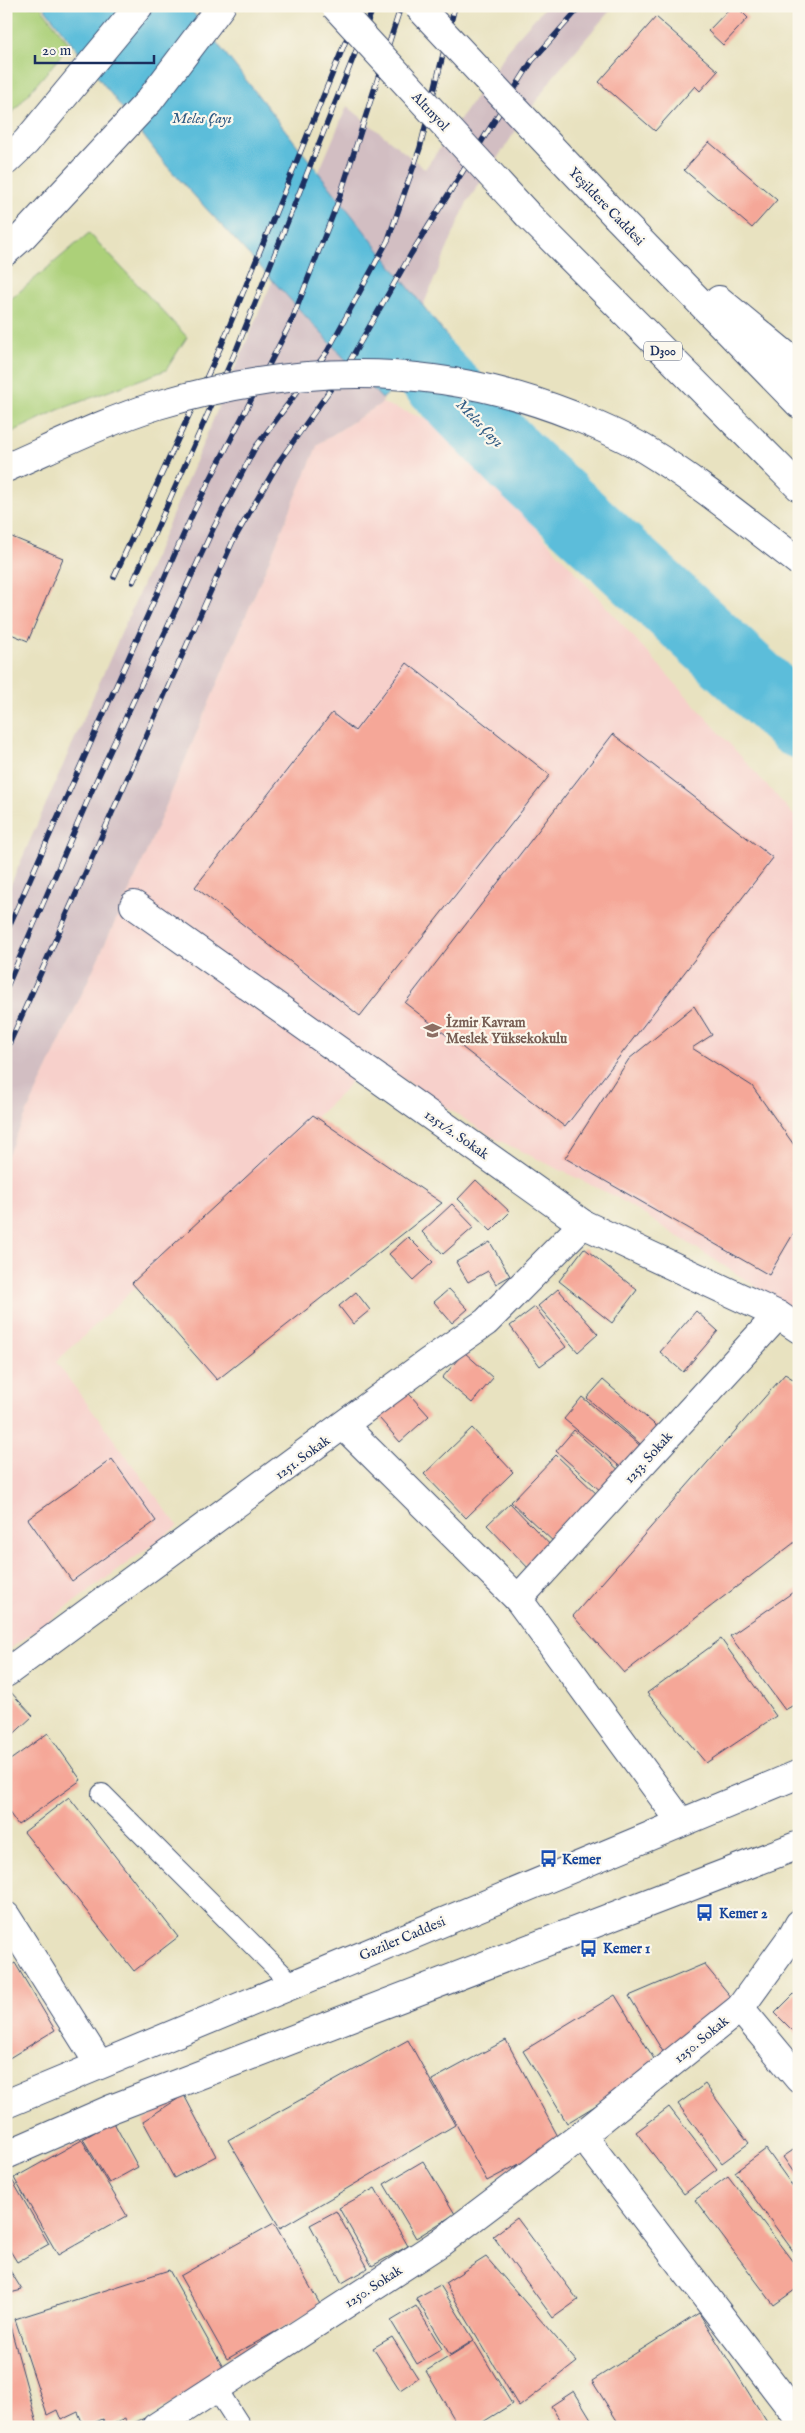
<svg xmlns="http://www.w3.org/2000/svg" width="805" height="2433" font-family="'IM FELL English',serif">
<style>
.built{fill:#f7d0cb}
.industrial{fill:#d2bec2}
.green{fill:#acd079;stroke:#64806c}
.water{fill:#5cbdda;stroke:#3c769c}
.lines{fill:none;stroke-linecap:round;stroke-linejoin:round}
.river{stroke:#5cbdda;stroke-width:71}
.building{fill:#f5a798}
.service-casing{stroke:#3a4a6d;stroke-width:22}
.minor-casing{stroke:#3a4a6d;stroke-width:30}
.tertiary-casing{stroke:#3a4a6d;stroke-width:30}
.primary-casing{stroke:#3a4a6d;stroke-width:30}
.trunk-casing{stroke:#3a4a6d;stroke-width:30}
.service{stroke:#fff;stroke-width:20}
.minor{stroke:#fff;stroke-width:28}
.tertiary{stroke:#fff;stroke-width:28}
.primary{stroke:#fff;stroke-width:28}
.trunk{stroke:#fff;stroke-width:28}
.rail-casing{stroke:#1b2f5e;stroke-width:5.5}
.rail{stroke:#fbf7ec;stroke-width:4;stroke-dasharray:11;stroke-linecap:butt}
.trunk-bridge-casing{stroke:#3a4a6d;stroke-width:30;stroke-linecap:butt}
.trunk-bridge{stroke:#fff;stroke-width:28}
.labels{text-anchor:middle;stroke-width:4.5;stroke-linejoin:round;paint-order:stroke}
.shield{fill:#fbf7ec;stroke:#5e6b89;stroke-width:1}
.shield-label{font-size:12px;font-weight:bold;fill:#1b2f5e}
.street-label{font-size:14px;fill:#1b2f5e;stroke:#fbf7ec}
.education-label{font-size:14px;font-weight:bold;fill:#785e54;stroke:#fbf7ec;text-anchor:start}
.transit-label{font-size:14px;font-weight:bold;fill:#164399;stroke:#fbf7ec;text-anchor:start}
.water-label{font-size:15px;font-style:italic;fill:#2e5a83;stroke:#fbf7ec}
</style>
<rect width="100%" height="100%" fill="#fbf7ec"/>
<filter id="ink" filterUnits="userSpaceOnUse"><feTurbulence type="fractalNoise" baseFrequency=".02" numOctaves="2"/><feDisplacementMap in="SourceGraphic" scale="10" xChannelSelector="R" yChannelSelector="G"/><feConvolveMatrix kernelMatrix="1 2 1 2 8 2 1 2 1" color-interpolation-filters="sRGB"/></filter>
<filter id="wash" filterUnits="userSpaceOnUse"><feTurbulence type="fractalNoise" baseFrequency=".0096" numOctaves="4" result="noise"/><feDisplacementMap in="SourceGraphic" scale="20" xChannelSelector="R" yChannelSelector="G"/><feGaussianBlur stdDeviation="1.12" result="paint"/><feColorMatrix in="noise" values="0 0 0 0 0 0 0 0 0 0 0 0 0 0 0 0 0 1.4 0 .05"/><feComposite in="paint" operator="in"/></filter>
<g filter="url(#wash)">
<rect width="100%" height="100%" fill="#e8e2c0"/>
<path class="built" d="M382,403L443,425L799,821V1314L618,1198L492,1137L368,1056L344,1091L56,1362L178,1526L6,1652V1158L138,872L318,444Z"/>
<path class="industrial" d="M546,6H614L553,77L467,202L382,403L318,444L138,872L6,1158V895L145,579L347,106L425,169L516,39Z"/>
<g class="green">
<path d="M6,6H40L70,45L6,120Z"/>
<path d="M89,233L187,337L166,370L58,410L6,435V303Z"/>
</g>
<path class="water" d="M43,6H188L449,339L382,399L166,165Z"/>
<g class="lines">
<path class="river" d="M386,326L518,463L799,723"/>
</g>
<g id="blocks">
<g class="building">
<path d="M732,6H736L748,18L723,45L708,31Z"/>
<path d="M656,17L718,71L700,91L695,86L655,131L599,82Z"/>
<path d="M709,142L777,200L752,228L684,170Z"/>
<path d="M7,535L63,558L28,641L6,632Z"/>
<path d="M407,663L550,775L360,1016L195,887L332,713L355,731Z"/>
<path d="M613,734L773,858L565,1127L405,1003Z"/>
<path d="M694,1006L712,1035L692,1048L752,1086L799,1152V1224L769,1275L565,1158L629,1059Z"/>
<path d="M313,1115L442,1203L217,1380L132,1283Z"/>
<path d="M476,1180L510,1212L491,1231L458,1199Z"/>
<path d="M452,1204L474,1227L443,1254L422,1232Z"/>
<path d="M408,1237L433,1262L413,1280L389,1254Z"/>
<path d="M490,1242L510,1276L496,1284L488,1271L468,1282L456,1262Z"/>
<path d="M584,1248L637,1290L612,1323L559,1281Z"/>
<path d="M449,1289L468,1309L452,1323L434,1302Z"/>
<path d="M558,1289L598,1334L578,1352L538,1306Z"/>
<path d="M356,1292L370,1310L353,1324L339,1306Z"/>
<path d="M535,1307L566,1347L540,1366L510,1326Z"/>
<path d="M696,1311L718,1331L683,1372L660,1352Z"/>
<path d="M464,1352L493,1378L472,1403L442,1378Z"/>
<path d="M785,1374L799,1383V1539L624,1673L573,1616Z"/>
<path d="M603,1380L661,1430L646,1449L587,1398Z"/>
<path d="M402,1386L429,1416L400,1442L373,1411Z"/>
<path d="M582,1397L643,1448L624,1470L564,1419Z"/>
<path d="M472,1428L513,1472L466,1518L424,1474Z"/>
<path d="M574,1430L621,1472L603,1493L556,1451Z"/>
<path d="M556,1455L600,1497L556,1544L511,1502Z"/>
<path d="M112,1459L156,1521L72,1581L28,1519Z"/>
<path d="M510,1503L555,1550L531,1571L487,1525Z"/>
<path d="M799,1588V1702L785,1710L730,1636Z"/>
<path d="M721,1639L776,1716L706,1763L647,1693Z"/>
<path d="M6,1687L33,1716L6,1741Z"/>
<path d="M48,1733L81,1780L18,1825L6,1808V1763Z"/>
<path d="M69,1797L178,1937L134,1971L24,1832Z"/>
<path d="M6,1943L13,1953L6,1958Z"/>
<path d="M15,1963L55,2030L6,2060V1968Z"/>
<path d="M704,1964L737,2004L665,2055L629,1996Z"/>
<path d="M799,1989V2037L775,2013Z"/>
<path d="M615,1995L659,2067L567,2123L523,2051Z"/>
<path d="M408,2040L455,2125L280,2228L228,2140Z"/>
<path d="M506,2040L561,2142L487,2181L432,2080Z"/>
<path d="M705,2084L749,2143L722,2163L678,2104Z"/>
<path d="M184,2095L216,2156L174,2178L143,2121Z"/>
<path d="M669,2107L717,2169L684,2194L636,2132Z"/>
<path d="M113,2121L138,2167L109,2183L83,2139Z"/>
<path d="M82,2140L127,2216L58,2255L14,2178Z"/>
<path d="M799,2146V2180L783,2157Z"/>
<path d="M766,2149L799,2195V2259L735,2172Z"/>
<path d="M423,2161L455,2214L416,2238L384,2184Z"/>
<path d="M728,2176L799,2270V2287L774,2305L695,2200Z"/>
<path d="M12,2180L49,2244L17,2262L6,2244V2183Z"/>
<path d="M375,2188L408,2246L372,2266L339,2208Z"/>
<path d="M336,2211L368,2268L342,2283L310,2225Z"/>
<path d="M517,2218L578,2300L553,2318L493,2236Z"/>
<path d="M274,2223L321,2306L227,2359L180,2276Z"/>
<path d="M486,2257L577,2362L519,2407L445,2283Z"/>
<path d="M6,2264L22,2290L6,2294Z"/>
<path d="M169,2270L225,2371L149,2416L127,2426L125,2419L106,2427L103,2419L84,2427L78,2412L61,2420L57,2410L47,2415L15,2319Z"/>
<path d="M440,2285L474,2340L450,2355L416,2298Z"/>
<path d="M416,2306L442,2349L417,2364L391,2321Z"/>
<path d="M699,2313L770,2427H621L592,2381Z"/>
<path d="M9,2322L38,2427L6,2425V2323Z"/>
<path d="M392,2337L418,2378L400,2390L373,2348Z"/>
<path d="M474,2341L512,2404L475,2427H459L426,2371Z"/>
<path d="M574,2391L596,2427H564L551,2406Z"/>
</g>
</g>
</g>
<g filter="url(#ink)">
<use href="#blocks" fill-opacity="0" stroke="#3a4a6d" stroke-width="1"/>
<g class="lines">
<defs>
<g id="service">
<path d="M102,1794L292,1984"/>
<path d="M216,2388L241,2427"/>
</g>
<g id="minor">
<path d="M134,905L583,1224L778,1315L799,1329"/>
<path d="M344,1426L518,1599L681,1822"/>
<path d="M518,1599L778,1315"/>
<path d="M6,1916L99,2064"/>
<path d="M740,2008L799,2079"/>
<path d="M582,2135L799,2419"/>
</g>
<g id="tertiary">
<path d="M6,1673L427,1363L486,1322L583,1224"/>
<path d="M156,2427L441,2242L582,2135L740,2008L793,1935L799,1924"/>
</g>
<g id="primary">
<path d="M6,2104L799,1774"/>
<path d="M6,2155L111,2109L799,1845"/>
</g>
<g id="trunk">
<path d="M6,161L26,142L139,6"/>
<path d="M528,215L799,487"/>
<path d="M617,217L799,404"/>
<path d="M6,251L23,236L149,101L221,6"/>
<path d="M719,300L799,366"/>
</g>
</defs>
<use href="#service" class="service-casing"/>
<use href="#minor" class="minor-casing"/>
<use href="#tertiary" class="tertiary-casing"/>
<use href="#primary" class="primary-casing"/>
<use href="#trunk" class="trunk-casing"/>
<use href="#service" class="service"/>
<use href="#minor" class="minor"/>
<use href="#tertiary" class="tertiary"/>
<use href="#primary" class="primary"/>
<use href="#trunk" class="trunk"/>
<defs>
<g id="rail">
<path d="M114,577L222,344L360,6"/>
<path d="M133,582L237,348L374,6"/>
<path d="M6,933L194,511L292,320L339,199L401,6"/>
<path d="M6,989L93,788L213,529L255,448L327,352L388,240L420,148L455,6"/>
<path d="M6,1051L233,541L280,460L345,369L411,254L532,61L581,6"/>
</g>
</defs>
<use href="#rail" class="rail-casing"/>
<use href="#rail" class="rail"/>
<defs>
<g id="trunk-bridge">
<path d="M335,6L528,215"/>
<path d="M418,6L617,217"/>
<path d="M6,468C56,446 106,421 158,405C297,363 436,361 572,415C596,425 623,436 646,450C700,483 749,524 799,562"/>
</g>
</defs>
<use href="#trunk-bridge" class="trunk-bridge-casing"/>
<use href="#trunk-bridge" class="trunk-bridge"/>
</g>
</g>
<defs>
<symbol id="university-bare" viewBox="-9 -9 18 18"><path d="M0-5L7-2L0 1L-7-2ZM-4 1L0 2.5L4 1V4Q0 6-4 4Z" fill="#8d6e63" stroke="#fbf7ec" stroke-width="2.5" paint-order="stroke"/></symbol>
<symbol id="bus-bare" viewBox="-9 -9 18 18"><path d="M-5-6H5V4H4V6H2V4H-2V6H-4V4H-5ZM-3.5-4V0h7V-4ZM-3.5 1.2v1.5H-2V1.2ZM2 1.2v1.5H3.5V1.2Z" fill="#1a4fb4" stroke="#fbf7ec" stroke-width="2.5" paint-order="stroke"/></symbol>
</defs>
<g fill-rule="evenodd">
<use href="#university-bare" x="420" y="1018" width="25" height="25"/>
<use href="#bus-bare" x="536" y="1846" width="25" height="25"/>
<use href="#bus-bare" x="692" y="1900" width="25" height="25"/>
<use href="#bus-bare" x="576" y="1936" width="25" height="25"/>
</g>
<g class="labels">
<rect class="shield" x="644" y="341.5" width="38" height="19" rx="4"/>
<g class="shield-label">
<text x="663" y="355">D300</text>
</g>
<g class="street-label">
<text transform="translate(431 111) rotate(47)" y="5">Altınyol</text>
<text transform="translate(607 206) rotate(46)" y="5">Yeşildere Caddesi</text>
<text transform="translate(457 1134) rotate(35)" y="5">1251/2. Sokak</text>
<text transform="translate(302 1457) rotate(-36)" y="5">1251. Sokak</text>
<text transform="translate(648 1457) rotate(-48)" y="5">1253. Sokak</text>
<text transform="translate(402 1938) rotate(-23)" y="5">Gaziler Caddesi</text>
<text transform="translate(701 2039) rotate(-39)" y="5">1250. Sokak</text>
<text transform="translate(373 2286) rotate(-33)" y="5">1250. Sokak</text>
</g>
<g class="education-label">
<text x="446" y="1027">İzmir Kavram<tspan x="446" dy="16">Meslek Yüksekokulu</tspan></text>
</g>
<g class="transit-label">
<text x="562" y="1864">Kemer</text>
<text x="719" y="1918">Kemer 2</text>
<text x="603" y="1953">Kemer 1</text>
</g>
<g class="water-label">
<text x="202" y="123">Meles Çayı</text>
<text transform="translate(480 423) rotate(46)" y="5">Meles Çayı</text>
</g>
</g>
<rect width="805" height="2433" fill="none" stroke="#fbf7ec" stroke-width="25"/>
<path d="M35 55v8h119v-8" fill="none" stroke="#1b2f5e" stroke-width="2.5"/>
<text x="42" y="55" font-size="15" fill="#1b2f5e" stroke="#fbf7ec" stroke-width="4" paint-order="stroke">20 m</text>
</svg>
